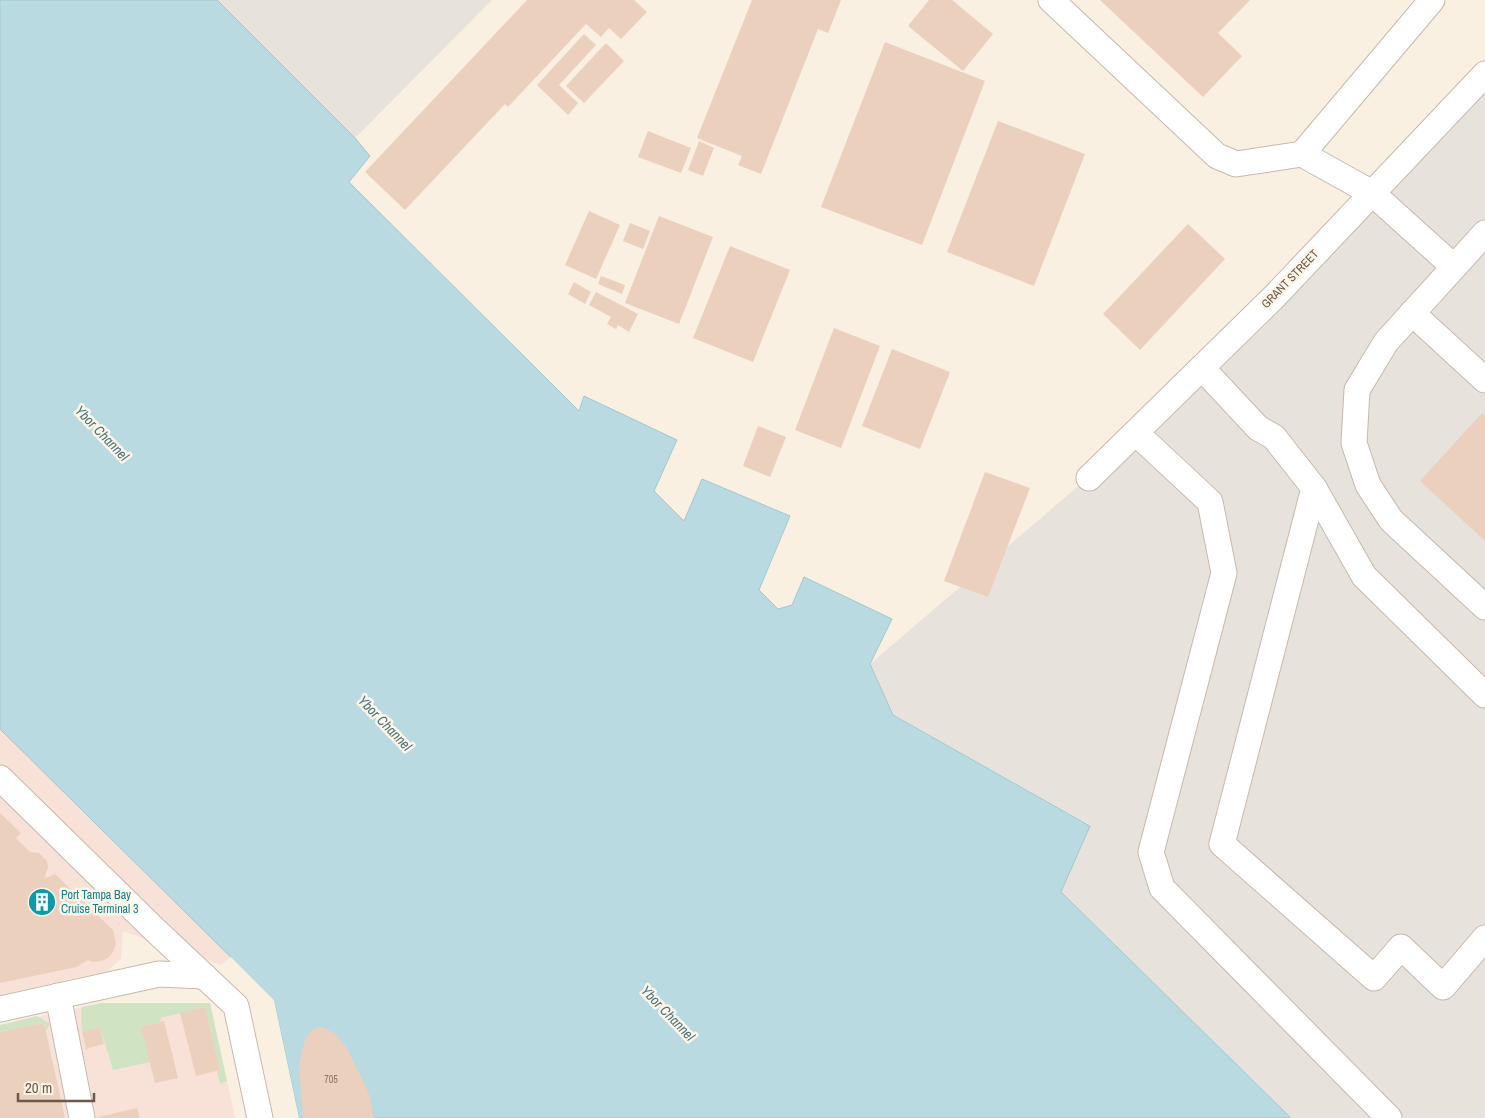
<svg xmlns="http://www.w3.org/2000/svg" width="1485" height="1118" font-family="'Archivo Narrow',sans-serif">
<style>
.commercial{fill:#f8e1d7}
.industrial{fill:#e8e2dd}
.green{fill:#d0e4c3}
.water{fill:#b9dae0;stroke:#a1c8d0}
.pier{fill:#f9f0e2}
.building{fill:#ebd0bd}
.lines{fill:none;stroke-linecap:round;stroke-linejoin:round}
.minor-casing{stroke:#c8b8ab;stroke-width:27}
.minor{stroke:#fff;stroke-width:25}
.labels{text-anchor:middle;stroke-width:5;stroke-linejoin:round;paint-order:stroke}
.number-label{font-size:10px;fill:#8c7668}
.street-label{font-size:12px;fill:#6d584c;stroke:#fdf5e7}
.culture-label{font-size:12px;fill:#0d838f;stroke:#fdf5e7;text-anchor:start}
.water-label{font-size:14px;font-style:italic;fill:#48747f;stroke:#fdf5e7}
</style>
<rect width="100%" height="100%" fill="#f9f0e2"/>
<g class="commercial">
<path d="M0,729L231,957L221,965L123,931L121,959L107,971L0,995Z"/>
<path d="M102,1003H210L235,1118H0V1025Z"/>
</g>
<g class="industrial">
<path d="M217,0H492L355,138Z"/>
<path d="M1485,79V1118H1291L1061,892L1090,825L893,715L870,664L1110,459Z"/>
</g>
<g class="green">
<path d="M102,1003H210L227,1081L220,1084L217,1071L220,1070L205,1007L161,1018L160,1022L142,1027L150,1062L113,1070L100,1027L82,1032L81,1007Z"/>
<path d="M37,1016L50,1024L46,1031L44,1023L0,1032V1025Z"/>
</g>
<path class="water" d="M0,0H217L355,138L370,156L349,182L579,411L584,396L677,440L654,491L684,521L702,479L790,516L759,590L778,609L792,605L804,577L892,619L870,664L893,715L1090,826L1061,892L1291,1118H299L274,1000L0,729Z"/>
<path class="pier" d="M231,957L274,1000L299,1118H296L272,1002L229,959Z"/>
<g class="building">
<path d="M527,0H634L647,12L621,39L609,28L601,37L586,24L508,107L505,104L405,210L365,172Z"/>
<path d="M752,0H841L828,33L818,29L761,174L738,165L742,156L697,138Z"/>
<path d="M929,0H952L993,34L963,71L908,26Z"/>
<path d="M1100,0H1250L1218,33L1242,56L1203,97Z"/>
<path d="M584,34L596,45L559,85L578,103L568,115L537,85Z"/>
<path d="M885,42L985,81L922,245L821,207Z"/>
<path d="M606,43L624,61L584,103L566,86Z"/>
<path d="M998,121L1085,154L1034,286L947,252Z"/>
<path d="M648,131L691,148L681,173L638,157Z"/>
<path d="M699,141L714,148L703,176L688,170Z"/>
<path d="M589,211L620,225L596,279L565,265Z"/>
<path d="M659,216L713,237L679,324L625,303Z"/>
<path d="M630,223L650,231L643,249L623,241Z"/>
<path d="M1188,224L1225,259L1140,350L1103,314Z"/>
<path d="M730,246L790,270L753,362L693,338Z"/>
<path d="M601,276L625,285L622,294L598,284Z"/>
<path d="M574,282L591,292L585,304L568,294Z"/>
<path d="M596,292L638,314L629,332L618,325L616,329L607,324L611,317L589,305Z"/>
<path d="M834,328L880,346L841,448L795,430Z"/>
<path d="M892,349L950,372L920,449L862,426Z"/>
<path d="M1482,413L1485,416V541L1420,481Z"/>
<path d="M758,426L786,437L770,477L743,466Z"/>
<path d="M985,472L1030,488L988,597L944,581Z"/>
<path d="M0,813L21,833L16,838L30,852L39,853L47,861L48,867L45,876L46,878L55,874L113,930L116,944L113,952L108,958L101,961L94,962L88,960L77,967L0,983Z"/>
<path d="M205,1007L220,1070L196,1076L180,1013Z"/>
<path d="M164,1021L178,1078L155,1083L141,1027Z"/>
<path d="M44,1023L65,1118H0V1032Z"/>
<path d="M100,1027L104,1044L86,1049L82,1032Z"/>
<path d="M319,1027L325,1028L335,1034L347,1048L369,1094L374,1118H303L299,1064L305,1040L312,1030Z"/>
<path d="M137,1108L140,1118H98V1117Z"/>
</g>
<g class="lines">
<defs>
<g id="minor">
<path d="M1051,0L1217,156L1236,164L1302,154L1432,0"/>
<path d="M1302,154L1372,193L1454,267"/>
<path d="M1485,233L1386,342L1357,390L1354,443L1368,485L1391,520L1485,607"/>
<path d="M1412,313L1485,380"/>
<path d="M1202,368L1258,428L1274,437L1314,488L1364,576L1485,695"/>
<path d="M1136,433L1210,502L1224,573L1151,852L1162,888L1389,1118"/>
<path d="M1089,478L1275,296L1485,74"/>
<path d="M1314,488L1222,844L1374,978L1401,947L1443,987L1485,938"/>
<path d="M0,778L155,930L236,1006L260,1118"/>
<path d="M58,996L82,1118"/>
<path d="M0,1009L159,974L204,976"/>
</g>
</defs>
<use href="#minor" class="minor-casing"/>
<use href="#minor" class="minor"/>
</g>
<defs>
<symbol id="building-disc" viewBox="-11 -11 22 22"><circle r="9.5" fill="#0f9aa8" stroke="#fdf5e7"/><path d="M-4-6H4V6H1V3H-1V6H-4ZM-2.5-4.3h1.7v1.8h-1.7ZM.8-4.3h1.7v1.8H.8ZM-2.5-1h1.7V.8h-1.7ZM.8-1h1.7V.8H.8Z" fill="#fff"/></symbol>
</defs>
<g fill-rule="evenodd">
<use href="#building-disc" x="26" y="886" width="32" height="32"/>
</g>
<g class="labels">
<g class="number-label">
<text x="331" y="1083">705</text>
</g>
<g class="street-label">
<text transform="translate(1290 279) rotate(-46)" y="4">GRANT STREET</text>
</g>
<g class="culture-label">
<text x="61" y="899">Port Tampa Bay<tspan x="61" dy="14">Cruise Terminal 3</tspan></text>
</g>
<g class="water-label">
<text transform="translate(102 433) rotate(46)" y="5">Ybor Channel</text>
<text transform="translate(385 723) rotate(46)" y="5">Ybor Channel</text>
<text transform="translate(668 1013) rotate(46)" y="5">Ybor Channel</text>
</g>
</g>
<path d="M18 1093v8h76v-8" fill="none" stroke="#6d584c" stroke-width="2.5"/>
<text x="25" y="1093" font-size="15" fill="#6d584c" stroke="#fdf5e7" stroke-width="4" paint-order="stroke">20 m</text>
</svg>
